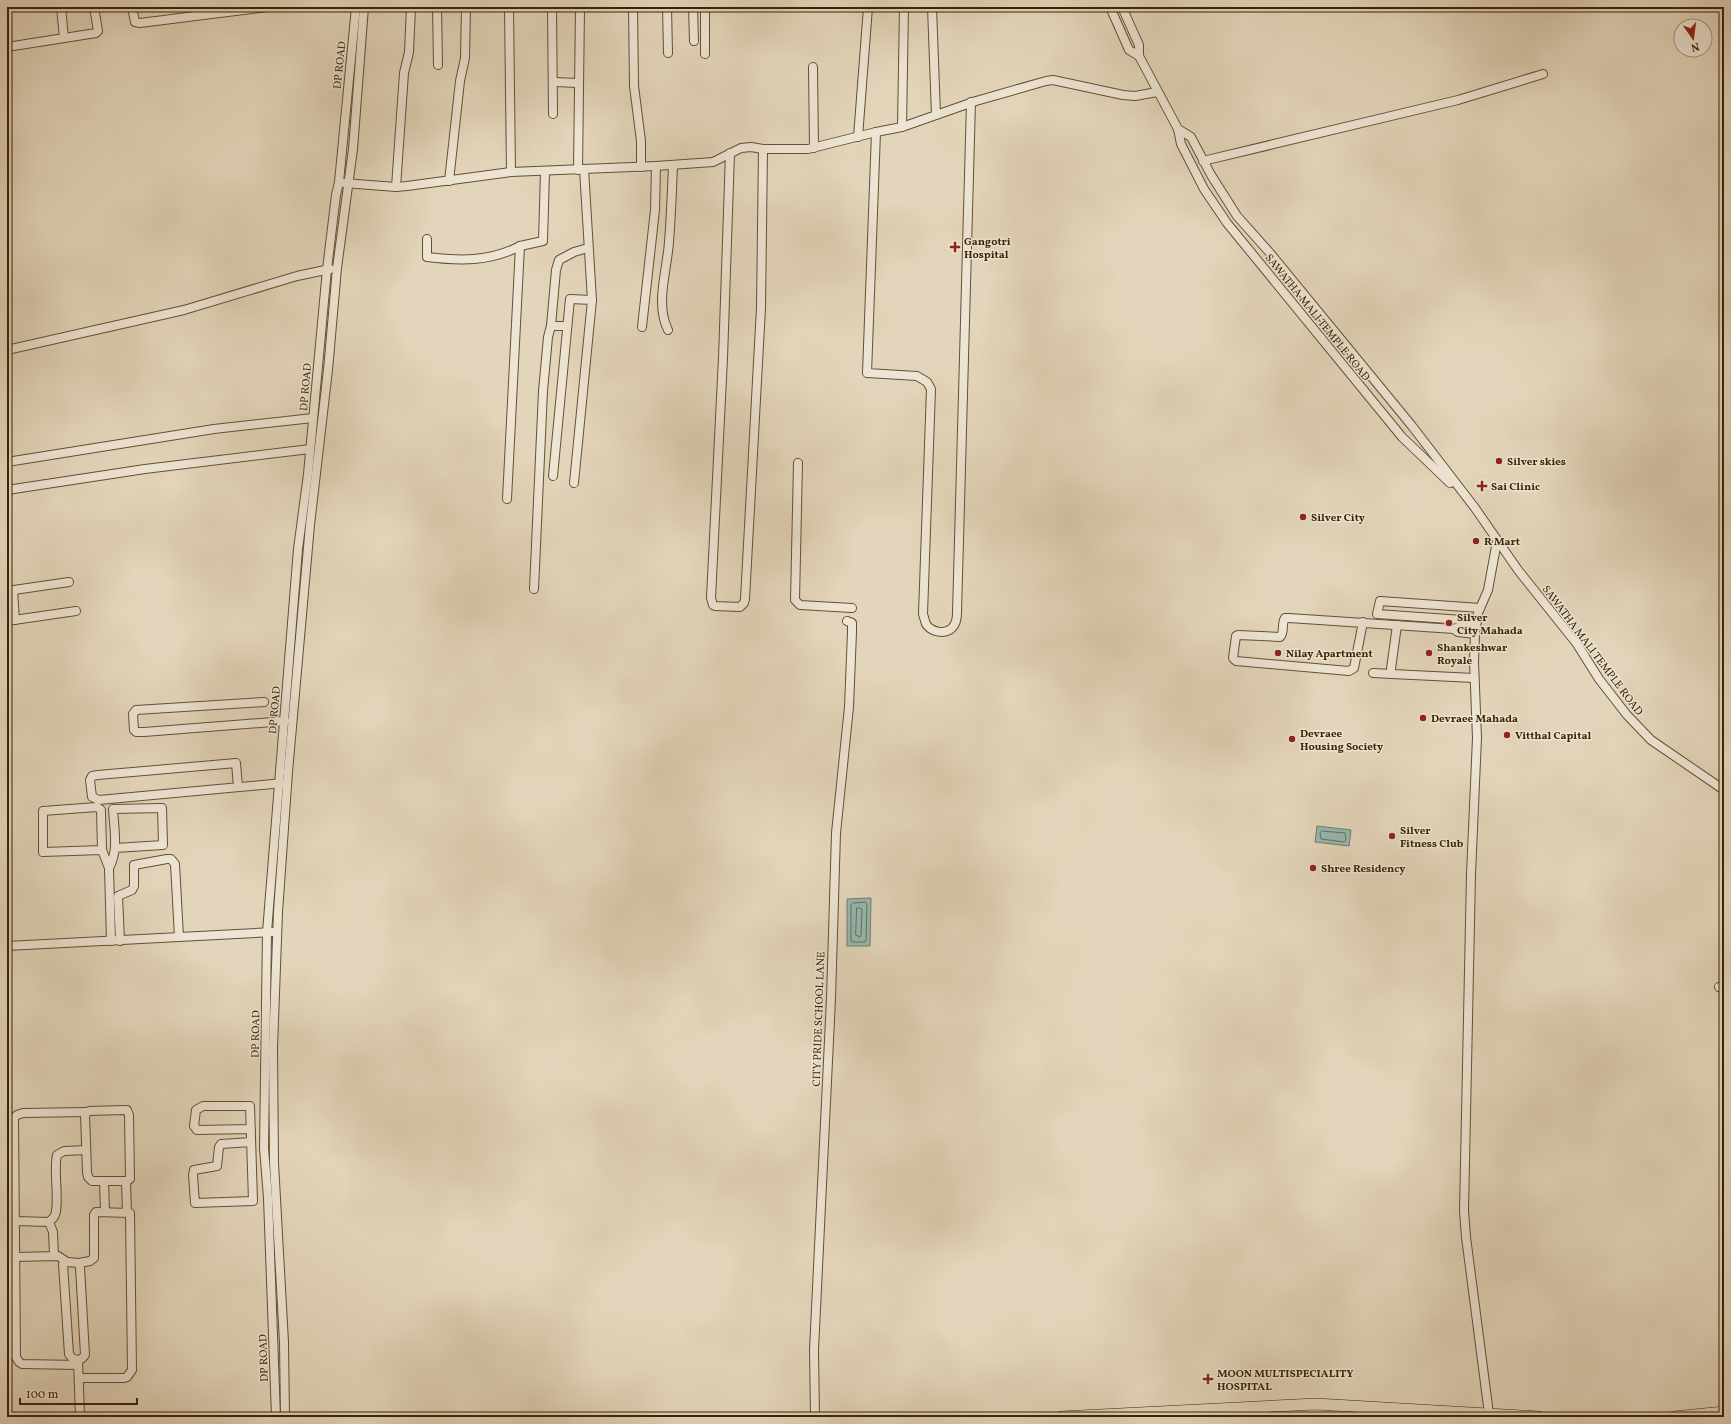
<svg xmlns="http://www.w3.org/2000/svg" width="1731" height="1424" font-family="Vollkorn,serif">
<style>
.water{fill:#95b9b1;stroke:#707d6c}
.lines{fill:none;stroke-linecap:round;stroke-linejoin:round}
.shore{stroke:#676e5a;stroke-width:1}
.minor-casing{stroke:#645032;stroke-width:10}
.major-casing{stroke:#392304;stroke-width:12}
.minor{stroke:#ede4d3;stroke-width:8}
.major{stroke:#e3d5bb;stroke-width:11}
.poi-dot{fill:#8f2418;stroke:#ede4d3;stroke-width:1.5}
.labels{text-anchor:middle;stroke-width:3;stroke-linejoin:round;paint-order:stroke}
.street-label{font-size:11px;fill:#392304;stroke:#ede4d3}
.poi-label{font-size:11px;font-weight:bold;fill:#392304;stroke:#ede4d3;text-anchor:start}
</style>
<rect width="100%" height="100%" fill="#e3d5bb"/>
<filter id="stains"><feTurbulence type="fractalNoise" baseFrequency=".005" numOctaves="4"/><feColorMatrix values="0 0 0 0 .2 0 0 0 0 .09 0 0 0 0 .02 0 0 0 .5 -.17"/></filter>
<radialGradient id="worn" r=".72"><stop offset=".6" stop-color="#630" stop-opacity="0"/><stop offset="1" stop-color="#630" stop-opacity=".3"/></radialGradient>
<g class="water">
<path d="M1317,826L1351,830L1349,846L1315,842Z"/>
<path d="M871,898L870,946H847V899Z"/>
</g>
<g class="lines">
<g class="shore">
<path d="M1322,831L1345,833L1346,840L1344,842L1321,839L1320,833Z"/>
<path d="M853,903L865,902L867,904L866,940L865,942H853L851,941V905Z"/>
<path d="M857,908H860L862,909L861,935L860,937L856,935Z"/>
</g>
<defs>
<g id="minor">
<path d="M61,7L64,38"/>
<path d="M132,7L135,22L140,23L267,7"/>
<path d="M437,7L438,65"/>
<path d="M509,7L511,172"/>
<path d="M552,7L553,114"/>
<path d="M633,7L634,86L641,141V167"/>
<path d="M667,7L668,53"/>
<path d="M693,7L694,41"/>
<path d="M932,7L936,115"/>
<path d="M1110,7L1129,50L1139,56"/>
<path d="M1122,7L1139,45V56L1178,129L1181,144L1204,189L1227,223L1402,437L1450,483"/>
<path d="M7,47L96,33L98,31L94,7"/>
<path d="M705,54V7"/>
<path d="M813,67L814,148"/>
<path d="M554,82L578,83"/>
<path d="M902,127L904,7"/>
<path d="M1178,129L1191,137L1211,175L1237,216L1270,253L1412,426L1475,508L1518,570L1577,644L1599,679L1627,715L1651,740L1724,790"/>
<path d="M876,132L867,373L917,376L927,382L931,389L923,614C924,617 925,621 926,624C931,632 945,635 952,628C956,624 957,619 957,613L971,102"/>
<path d="M858,137L868,7"/>
<path d="M730,153L723,358L711,598L713,605L715,606L740,607L744,603L745,599L761,308L763,149"/>
<path d="M1203,161L1458,100L1543,74"/>
<path d="M584,169L592,300"/>
<path d="M578,170L580,7"/>
<path d="M449,181L460,81L465,58L466,7"/>
<path d="M344,183L396,187L407,186L511,172L656,166L713,162L741,148L751,147L763,149H808L876,132L902,127L976,101L1046,81L1053,80L1123,95L1135,96L1157,92"/>
<path d="M396,187L404,73L409,52L411,7"/>
<path d="M427,239V257C459,261 490,262 520,246"/>
<path d="M551,326L556,270L559,260L574,252L588,248"/>
<path d="M642,327L655,210L656,166"/>
<path d="M668,330C655,304 667,271 669,242C671,217 672,191 673,165"/>
<path d="M7,350L184,310L297,276L330,269"/>
<path d="M7,462L214,429L313,418"/>
<path d="M798,463L795,600L800,605L852,608"/>
<path d="M553,476L570,299L592,300L574,483"/>
<path d="M7,490L145,469L310,449"/>
<path d="M507,499L520,246L543,241L545,171"/>
<path d="M534,589L543,391L548,337L551,326H567"/>
<path d="M13,590L15,620"/>
<path d="M7,591L69,582"/>
<path d="M7,621L76,611"/>
<path d="M1477,621L1377,614L1380,601L1480,608"/>
<path d="M1363,622L1354,668L1349,671L1236,661L1233,658L1236,636L1238,635L1280,637C1285,633 1281,624 1285,618H1289L1454,629L1458,632L1475,634"/>
<path d="M1397,625L1391,669L1392,674L1474,678"/>
<path d="M1454,629L1459,627H1476"/>
<path d="M1373,673L1392,674"/>
<path d="M264,702L136,710L133,714L134,730L136,732H144L285,721"/>
<path d="M238,787L236,763L98,775L92,776L90,780L92,797L99,800L283,783"/>
<path d="M102,850L43,852V811L97,807L101,810L102,850L109,868L111,941"/>
<path d="M109,868C119,850 114,829 113,809L162,808L163,845L115,848"/>
<path d="M120,941L118,896L132,890L134,886V865L167,859H171L175,864L179,937"/>
<path d="M7,946L273,932"/>
<path d="M1719,987L1724,986"/>
<path d="M124,1110H127L129,1115L130,1179L126,1181H92L88,1177L87,1172L85,1114L89,1111Z"/>
<path d="M251,1129L197,1130L194,1126L196,1110L203,1106H250L253,1201L195,1203L193,1175L194,1170L217,1166L219,1147L221,1144L251,1142"/>
<path d="M104,1181L105,1212"/>
<path d="M126,1181L127,1212"/>
<path d="M15,1221L49,1222L53,1232L54,1256"/>
<path d="M49,1222C51,1220 54,1218 55,1215C60,1202 53,1172 57,1155L64,1151L86,1150"/>
<path d="M15,1257L58,1256L67,1262"/>
<path d="M67,1262L79,1263L80,1267L85,1355C82,1360 77,1361 72,1358L69,1354L63,1264Z"/>
<path d="M78,1360L80,1417"/>
<path d="M78,1365L22,1364L19,1362L16,1357L14,1118L17,1115L23,1113L87,1112"/>
<path d="M79,1378H124L127,1377L132,1370L130,1213L96,1212L94,1215V1258L90,1261L79,1263"/>
<path d="M1489,1414L1466,1237L1464,1211L1471,874L1477,738L1474,662L1475,634L1478,613L1488,590L1497,541"/>
<path d="M276,1417L268,1198L264,1148L267,932L298,549L308,474L327,269L336,195L339,182L356,7"/>
<path d="M285,1417L284,1342L274,1163L273,1048L278,912L288,772L310,525L328,370L337,268L353,149L364,7"/>
<path d="M815,1417L814,1350L831,999L836,833L849,707L852,632V623L847,621"/>
</g>
<g id="major">
<path d="M1061,1417L1316,1404L1539,1417"/>
<path d="M1674,1417L1724,1412"/>
</g>
</defs>
<use href="#minor" class="minor-casing"/>
<use href="#major" class="major-casing"/>
<use href="#minor" class="minor"/>
<use href="#major" class="major"/>
</g>
<g class="poi-dot">
<path d="M953 241h4v4h4v4h-4v4h-4v-4h-4v-4h4z"/>
<circle cx="1499" cy="461" r="4"/>
<path d="M1480 480h4v4h4v4h-4v4h-4v-4h-4v-4h4z"/>
<circle cx="1303" cy="517" r="4"/>
<circle cx="1476" cy="541" r="4"/>
<circle cx="1449" cy="623" r="4"/>
<circle cx="1278" cy="653" r="4"/>
<circle cx="1429" cy="653" r="4"/>
<circle cx="1423" cy="718" r="4"/>
<circle cx="1507" cy="735" r="4"/>
<circle cx="1292" cy="739" r="4"/>
<circle cx="1392" cy="836" r="4"/>
<circle cx="1313" cy="868" r="4"/>
<path d="M1206 1373h4v4h4v4h-4v4h-4v-4h-4v-4h4z"/>
</g>
<g class="labels">
<g class="street-label">
<text transform="translate(339 65) rotate(-84)" y="4">DP ROAD</text>
<text transform="translate(1318 317) rotate(51)" y="4">SAWATHA MALI TEMPLE ROAD</text>
<text transform="translate(305 387) rotate(-85)" y="4">DP ROAD</text>
<text transform="translate(1593 650) rotate(53)" y="4">SAWATHA MALI TEMPLE ROAD</text>
<text transform="translate(274 710) rotate(-85)" y="4">DP ROAD</text>
<text transform="translate(818 1019) rotate(-88)" y="4">CITY PRIDE SCHOOL LANE</text>
<text transform="translate(255 1034) rotate(-89)" y="4">DP ROAD</text>
<text transform="translate(263 1358) rotate(-92)" y="4">DP ROAD</text>
</g>
<g class="poi-label">
<text x="964" y="245">Gangotri<tspan x="964" dy="13">Hospital</tspan></text>
<text x="1507" y="465">Silver skies</text>
<text x="1491" y="490">Sai Clinic</text>
<text x="1311" y="521">Silver City</text>
<text x="1484" y="545">R Mart</text>
<text x="1457" y="621">Silver<tspan x="1457" dy="13">City Mahada</tspan></text>
<text x="1437" y="651">Shankeshwar<tspan x="1437" dy="13">Royale</tspan></text>
<text x="1286" y="657">Nilay Apartment</text>
<text x="1431" y="722">Devraee Mahada</text>
<text x="1300" y="737">Devraee<tspan x="1300" dy="13">Housing Society</tspan></text>
<text x="1515" y="739">Vitthal Capital</text>
<text x="1400" y="834">Silver<tspan x="1400" dy="13">Fitness Club</tspan></text>
<text x="1321" y="872">Shree Residency</text>
<text x="1217" y="1377">MOON MULTISPECIALITY<tspan x="1217" dy="13">HOSPITAL</tspan></text>
</g>
</g>
<rect width="1731" height="1424" fill="none" stroke="#e3d5bb" stroke-width="24"/>
<rect x="8" y="8" width="1715" height="1408" fill="none" stroke="#392304" stroke-width="2"/>
<rect x="12" y="12" width="1707" height="1400" fill="none" stroke="#392304"/>
<g transform="translate(1693 38) rotate(166)"><circle r="19" fill="#ede4d3" stroke="#a59780"/>
<path d="M0-3L7 15L0 10L-7 15Z" fill="#8f2418"/>
<text y="-6" font-size="11" font-weight="bold" text-anchor="middle" fill="#392304">N</text>
</g>
<path d="M20 1398v6h117v-6" fill="none" stroke="#392304" stroke-width="2"/>
<text x="26" y="1398" font-size="12" fill="#392304" stroke="#ede4d3" stroke-width="3" paint-order="stroke">100 m</text>
<rect width="100%" height="100%" filter="url(#stains)"/>
<rect width="100%" height="100%" fill="url(#worn)"/>
</svg>
